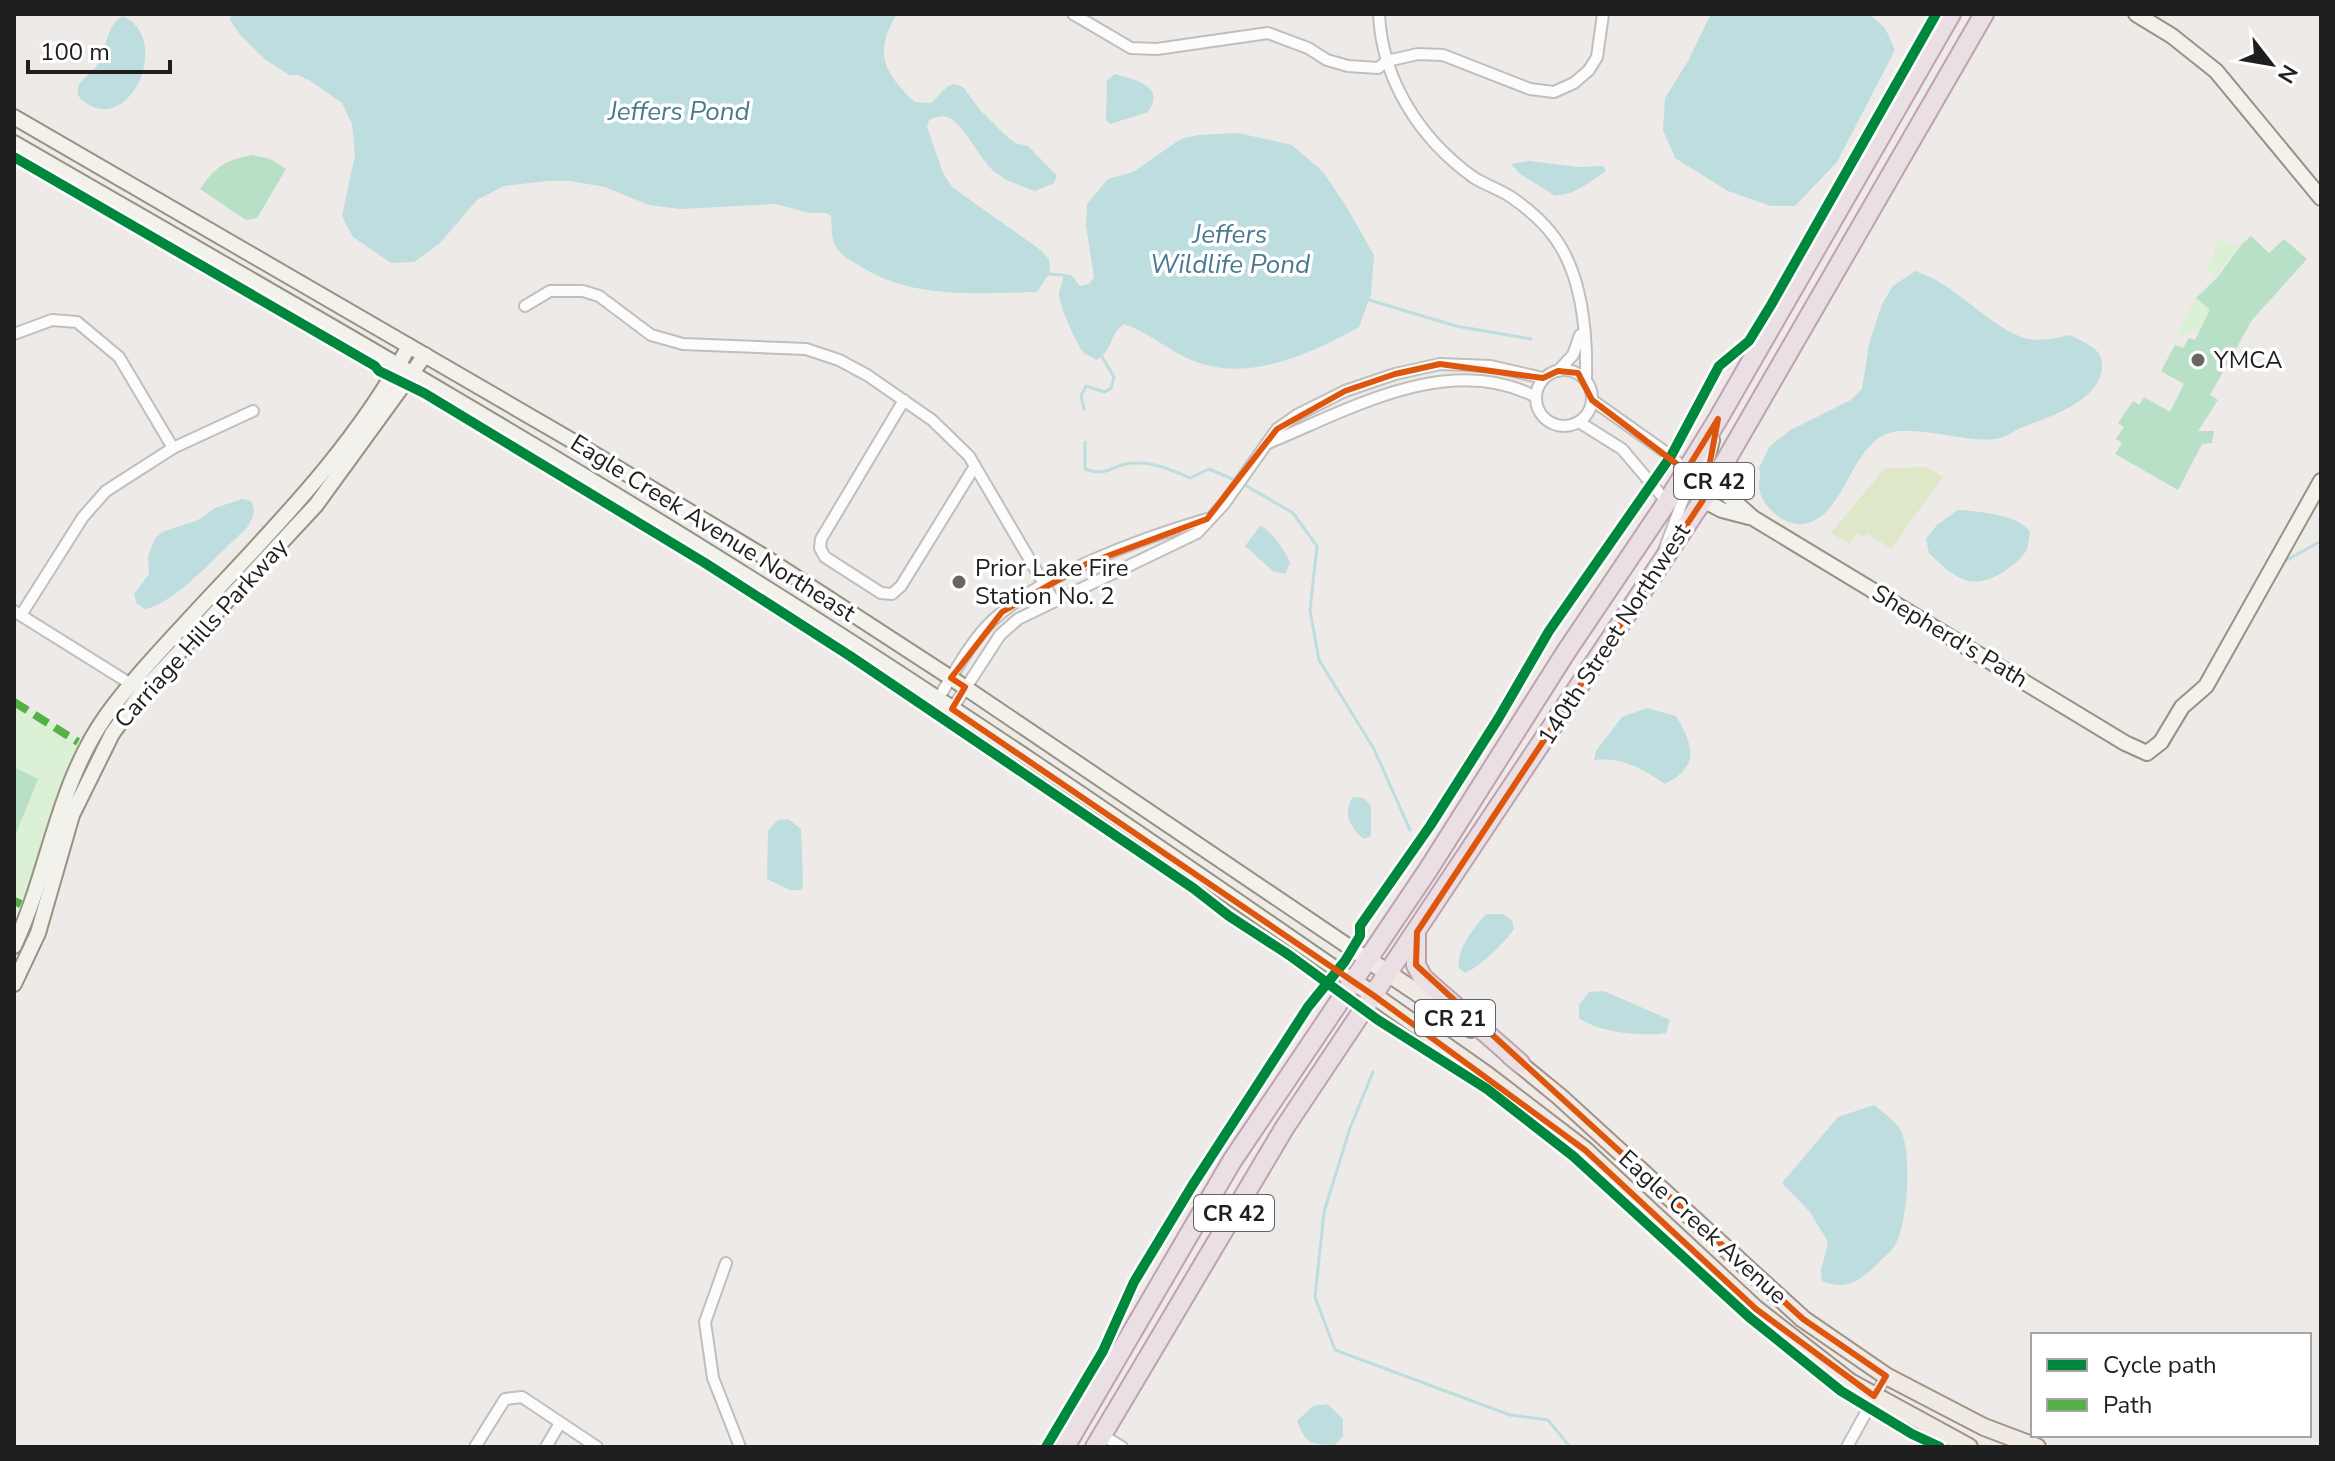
<svg xmlns="http://www.w3.org/2000/svg" width="2335" height="1461" font-family="'Nunito Sans',sans-serif">
<style>
.grass{fill:#dfe7c9}
.park{fill:#dbf0d5}
.pitch{fill:#b7e0c6}
.water{fill:#beddde}
.lines{fill:none;stroke-linecap:round;stroke-linejoin:round}
.stream{stroke:#beddde;stroke-width:3}
.street-casing{stroke:#c0bfbe;stroke-width:14}
.secondary-casing{stroke:#969381;stroke-width:18}
.primary-casing{stroke:#a19386;stroke-width:20}
.highway-casing{stroke:#bfa1b0;stroke-width:22}
.street{stroke:#fcfcfc;stroke-width:10}
.secondary{stroke:#f3f1eb;stroke-width:14}
.primary{stroke:#f0eae5;stroke-width:16}
.highway{stroke:#eae0e3;stroke-width:18}
.quiet{stroke:#55b145;stroke-width:8;stroke-dasharray:16 8;stroke-linecap:butt}
.cycleway-casing{stroke:#fff;stroke-width:15}
.cycleway{stroke:#00873e;stroke-width:10}
.marked{fill:none;stroke:#de560d;stroke-width:6;stroke-linejoin:round}
.poi-dot{fill:#676665;stroke:#fff;stroke-width:3}
.labels{text-anchor:middle;stroke-width:7;stroke-linejoin:round;paint-order:stroke}
.shield{fill:#fff;stroke:#626262;stroke-width:2}
.shield-label{font-size:22px;font-weight:bold;fill:#1f1f1f}
.poi-label{font-size:24px;fill:#1f1f1f;stroke:#fff;text-anchor:start}
.street-label{font-size:24px;fill:#1f1f1f;stroke:#fff}
.water-label{font-size:26px;font-style:italic;fill:#497a90;stroke:#fff}
</style>
<rect width="100%" height="100%" fill="#edeae8"/>
<path class="grass" d="M1926,467L1943,477C1927,502 1907,523 1892,549L1866,533L1864,537L1857,533L1850,544L1831,533L1885,468Z"/>
<g class="park">
<path d="M2220,237L2230,244H2242L2217,273L2219,276L2217,278L2207,270Z"/>
<path d="M2196,298L2210,310L2196,334L2191,331L2184,335L2178,332Z"/>
<path d="M14,700L83,742L46,823L22,909L14,904Z"/>
</g>
<g class="pitch">
<path d="M252,155L270,159L286,169L257,218L246,220L200,189C216,166 224,161 252,155Z"/>
<path d="M2251,236L2269,253L2284,239L2307,259L2252,320L2210,395L2218,400L2198,431H2214L2212,443L2202,444L2178,490L2115,454L2122,443L2116,439L2124,427L2118,423L2133,401L2139,405L2144,397L2170,412L2184,384L2161,371L2175,345L2183,348L2189,338L2195,340L2210,310L2196,298L2217,278L2242,244Z"/>
<path d="M14,767L38,779L14,838Z"/>
</g>
<g class="water">
<path d="M232,14H897C873,53 884,73 915,102L931,103L948,86L954,84L963,87L980,110L1004,134L1015,143L1028,146L1057,176L1054,183L1035,191C1022,186 1007,182 996,173C980,161 963,122 947,117C941,115 934,118 929,120L927,127L943,173L952,187L1039,249L1049,259L1050,272L1037,292C977,293 913,300 860,266C852,261 841,256 836,247C831,239 832,226 831,216L826,213H809L776,204L680,209L649,205L605,187L570,181H548L504,186L477,200L440,243L414,262L391,263L353,237L342,216L355,155L352,124L342,103L309,80L297,75H289L266,60L241,36L230,20Z"/>
<path d="M1711,14H1869L1885,28L1895,50L1837,162L1795,206H1771L1728,191L1675,158L1663,130L1665,98L1688,61Z"/>
<path d="M123,16C173,40 130,134 86,103C81,100 76,95 78,88C80,79 93,73 98,64C106,50 107,23 123,16Z"/>
<path d="M1115,74C1132,79 1168,86 1148,112L1110,124L1106,120L1107,80Z"/>
<path d="M1238,133L1292,145L1323,172L1346,206L1374,255L1371,294L1359,327C1312,353 1249,383 1194,361C1169,351 1150,333 1124,324C1110,333 1112,352 1096,360C1093,357 1089,356 1085,354C1078,349 1058,302 1059,293C1060,286 1064,282 1063,274L1071,275L1080,286L1089,284L1094,277L1086,226L1087,204L1108,179L1133,172L1181,139L1199,135Z"/>
<path d="M1529,161L1578,167L1603,166L1606,171C1591,181 1572,197 1554,195L1519,173L1511,164Z"/>
<path d="M1915,271C1956,284 1982,321 2021,337C2037,343 2055,338 2070,335C2085,343 2103,348 2102,367C2100,401 2049,417 2023,427C2015,430 2005,438 1995,439C1965,443 1913,423 1886,434C1849,449 1842,524 1800,524C1781,524 1759,504 1759,485C1759,478 1762,476 1759,468L1770,446L1789,431L1851,400L1862,389L1869,344L1882,304L1893,286Z"/>
<path d="M242,499L251,501C257,512 252,519 246,529C221,550 176,604 145,609L137,604L134,594L149,574L148,556L155,539L162,532L198,520L215,508Z"/>
<path d="M1958,510C1976,511 2021,515 2030,532C2029,538 2029,545 2026,551C2016,567 1984,588 1965,580C1951,575 1939,563 1929,553L1926,539L1937,525Z"/>
<path d="M1260,526C1272,530 1285,551 1290,563L1285,574L1273,571L1245,546Z"/>
<path d="M1647,708L1676,716C1693,746 1701,765 1665,784C1641,768 1623,757 1594,760L1596,751L1622,717Z"/>
<path d="M1353,797L1364,798L1371,806V836L1364,839C1350,828 1342,813 1353,797Z"/>
<path d="M788,819L801,829L803,885L801,890H790L767,879L768,830L778,820Z"/>
<path d="M1486,914H1502L1512,920L1514,929C1501,946 1484,964 1465,973L1459,968C1457,947 1473,930 1486,914Z"/>
<path d="M1604,991L1670,1020L1666,1033C1641,1037 1598,1032 1579,1018V1005L1589,992Z"/>
<path d="M1874,1105C1882,1112 1897,1121 1901,1131C1912,1154 1908,1225 1894,1247C1891,1252 1885,1256 1881,1260C1864,1278 1848,1292 1822,1281L1821,1270L1828,1242L1810,1212L1782,1183L1838,1117Z"/>
<path d="M1327,1404L1343,1419V1436L1335,1445C1311,1444 1306,1445 1297,1421L1313,1406Z"/>
</g>
<g class="lines">
<g class="stream">
<path d="M1048,274L1063,275"/>
<path d="M1369,300L1456,326L1531,339"/>
<path d="M1084,409L1081,396L1086,386L1105,392L1111,388L1114,377L1102,357"/>
<path d="M1085,442V469C1109,478 1113,463 1134,463C1154,462 1172,470 1190,478L1209,469L1237,481"/>
<path d="M1243,484L1293,513L1317,546L1310,610L1319,660L1374,749L1410,830"/>
<path d="M2285,561L2321,541"/>
<path d="M1373,1072L1350,1128L1324,1212L1315,1297L1335,1350L1510,1415L1548,1420L1570,1447"/>
</g>
<defs>
<g id="street">
<path d="M1073,14L1131,48L1157,49L1268,33L1308,48L1327,60L1348,66L1378,68L1387,61L1418,54L1443,55L1530,89L1554,92L1574,83L1589,70L1597,57L1603,14"/>
<path d="M1379,14C1382,80 1420,139 1473,177C1485,185 1499,189 1511,197C1530,210 1551,229 1562,249C1583,286 1587,338 1586,379"/>
<path d="M525,306L550,291H583L599,296L651,335L683,344L806,349L839,360L867,375L932,420L969,456L1054,601"/>
<path d="M14,334L52,320L77,322L119,357L173,448"/>
<circle cx="1564" cy="398" r="28"/>
<path d="M1558,371L1573,355L1580,335"/>
<path d="M904,400L821,539L820,548L825,557L881,593L892,594L901,586L975,466"/>
<path d="M1592,400L1671,456L1686,471L1687,489L1665,548"/>
<path d="M1579,422L1622,449L1667,502"/>
<path d="M1268,443C1349,410 1449,351 1536,397"/>
<path d="M14,611L134,686"/>
<path d="M21,615L83,517L106,491L173,448L253,411"/>
<path d="M938,699C953,675 967,648 986,627C1033,577 1142,538 1207,519"/>
<path d="M952,709L1000,635L1018,619L1197,533L1224,504L1277,429L1297,415L1345,391L1395,374L1440,364L1491,366L1543,378"/>
<path d="M726,1263L705,1322L713,1378L740,1447"/>
<path d="M1102,1435L1122,1447"/>
<path d="M475,1447L505,1399L522,1397L597,1447"/>
<path d="M546,1447L560,1423"/>
<path d="M1847,1447L1886,1376"/>
</g>
<g id="secondary">
<path d="M2136,14L2172,36L2216,71L2321,198"/>
<path d="M14,117L576,443L768,559L951,678L1367,959"/>
<path d="M14,143C263,287 514,429 758,583C960,709 1156,845 1352,980"/>
<path d="M1712,440L1702,480L1703,500L1722,510L1749,517"/>
<path d="M1720,472L1723,491L1753,518L2125,743L2147,753L2161,742L2182,707L2206,686L2321,481"/>
<path d="M14,946C49,872 57,785 106,716C132,680 163,648 193,615C271,531 355,448 409,346"/>
<path d="M14,984L38,933L72,815L112,734L142,692L316,505L425,355"/>
</g>
<g id="primary">
<path d="M1367,959L1471,1029"/>
<path d="M1352,980L1487,1075L1585,1150L1756,1309L1850,1382L1969,1447"/>
<path d="M1510,1056L1560,1097L1803,1319L1886,1376L1984,1427L2037,1447"/>
</g>
<g id="highway">
<path d="M1416,935V965L1423,978L1520,1063"/>
<path d="M1065,1447L1232,1161L1428,870L1566,652L1667,502L1718,419L1951,14"/>
<path d="M1095,1447L1285,1127L1703,500L1984,14"/>
</g>
</defs>
<use href="#street" class="street-casing"/>
<use href="#secondary" class="secondary-casing"/>
<use href="#primary" class="primary-casing"/>
<use href="#highway" class="highway-casing"/>
<use href="#street" class="street"/>
<use href="#secondary" class="secondary"/>
<use href="#primary" class="primary"/>
<use href="#highway" class="highway"/>
<g class="quiet">
<path d="M14,702L78,742"/>
<path d="M14,901L21,904"/>
</g>
<defs>
<g id="cycleway">
<path d="M14,157L375,366L379,371L424,393L705,563L850,656L1193,888L1229,916L1289,955L1378,1020L1487,1089L1573,1156L1749,1317L1841,1391L1912,1434L1940,1447"/>
<path d="M1046,1447L1103,1351L1134,1282L1192,1186L1308,1007L1345,961L1360,936V926L1430,826L1498,719L1549,631L1671,456L1719,366L1749,341L1771,305L1936,14"/>
</g>
</defs>
<use href="#cycleway" class="cycleway-casing"/>
<use href="#cycleway" class="cycleway"/>
</g>
<path class="marked" d="M1440,364L1543,378L1558,371L1578,373L1592,400L1686,471L1718,419L1703,500L1417,932L1416,965L1803,1319L1886,1376L1874,1396L1756,1309L1585,1150L1373,995L952,709L965,687L951,678L1002,612L1086,564L1207,519L1277,429L1345,391L1395,374Z"/>
<g class="poi-dot">
<circle cx="2198" cy="360" r="8"/>
<circle cx="959" cy="582" r="8"/>
</g>
<g class="labels">
<g class="shield">
<rect x="1674" y="463" width="80" height="36" rx="6"/>
<rect x="1415" y="1000" width="80" height="36" rx="6"/>
<rect x="1194" y="1195" width="80" height="36" rx="6"/>
</g>
<g class="shield-label">
<text x="1714" y="489">CR 42</text>
<text x="1455" y="1026">CR 21</text>
<text x="1234" y="1221">CR 42</text>
</g>
<g class="poi-label">
<text x="2214" y="368">YMCA</text>
<text x="975" y="576">Prior Lake Fire<tspan x="975" dy="28">Station No. 2</tspan></text>
</g>
<g class="street-label">
<text transform="translate(713 528) rotate(32)" y="8">Eagle Creek Avenue Northeast</text>
<text transform="translate(201 633) rotate(-48)" y="8">Carriage Hills Parkway</text>
<text transform="translate(1614 634) rotate(-57)" y="8">140th Street Northwest</text>
<text transform="translate(1950 636) rotate(31)" y="8">Shepherd's Path</text>
<text transform="translate(1703 1227) rotate(42)" y="8">Eagle Creek Avenue</text>
</g>
<g class="water-label">
<text x="679" y="120">Jeffers Pond</text>
<text x="1230" y="243">Jeffers<tspan x="1230" dy="30">Wildlife Pond</tspan></text>
</g>
</g>
<rect width="2335" height="1461" fill="none" stroke="#1f1f1f" stroke-width="32"/>
<rect x="2031" y="1333" width="280" height="104" fill="#ffffff" stroke="#a5a5a5" stroke-width="2"/>
<rect x="2047" y="1359" width="40" height="12" fill="#00873e" stroke="#a5a5a5" stroke-width="2"/>
<text x="2103" y="1373" font-size="24" fill="#1f1f1f">Cycle path</text>
<rect x="2047" y="1399" width="40" height="12" fill="#55b145" stroke="#a5a5a5" stroke-width="2"/>
<text x="2103" y="1413" font-size="24" fill="#1f1f1f">Path</text>
<g transform="translate(2271 64) rotate(121)" stroke="#ffffff" stroke-width="6" paint-order="stroke">
<path d="M0-6L14 30L0 20L-14 30Z" fill="#1f1f1f"/>
<text y="-12" font-size="22" font-weight="bold" text-anchor="middle" fill="#1f1f1f">N</text>
</g>
<path d="M28 60v12h142v-12" fill="none" stroke="#1f1f1f" stroke-width="4"/>
<text x="40" y="60" font-size="24" fill="#1f1f1f" stroke="#ffffff" stroke-width="6" paint-order="stroke">100 m</text>
</svg>
